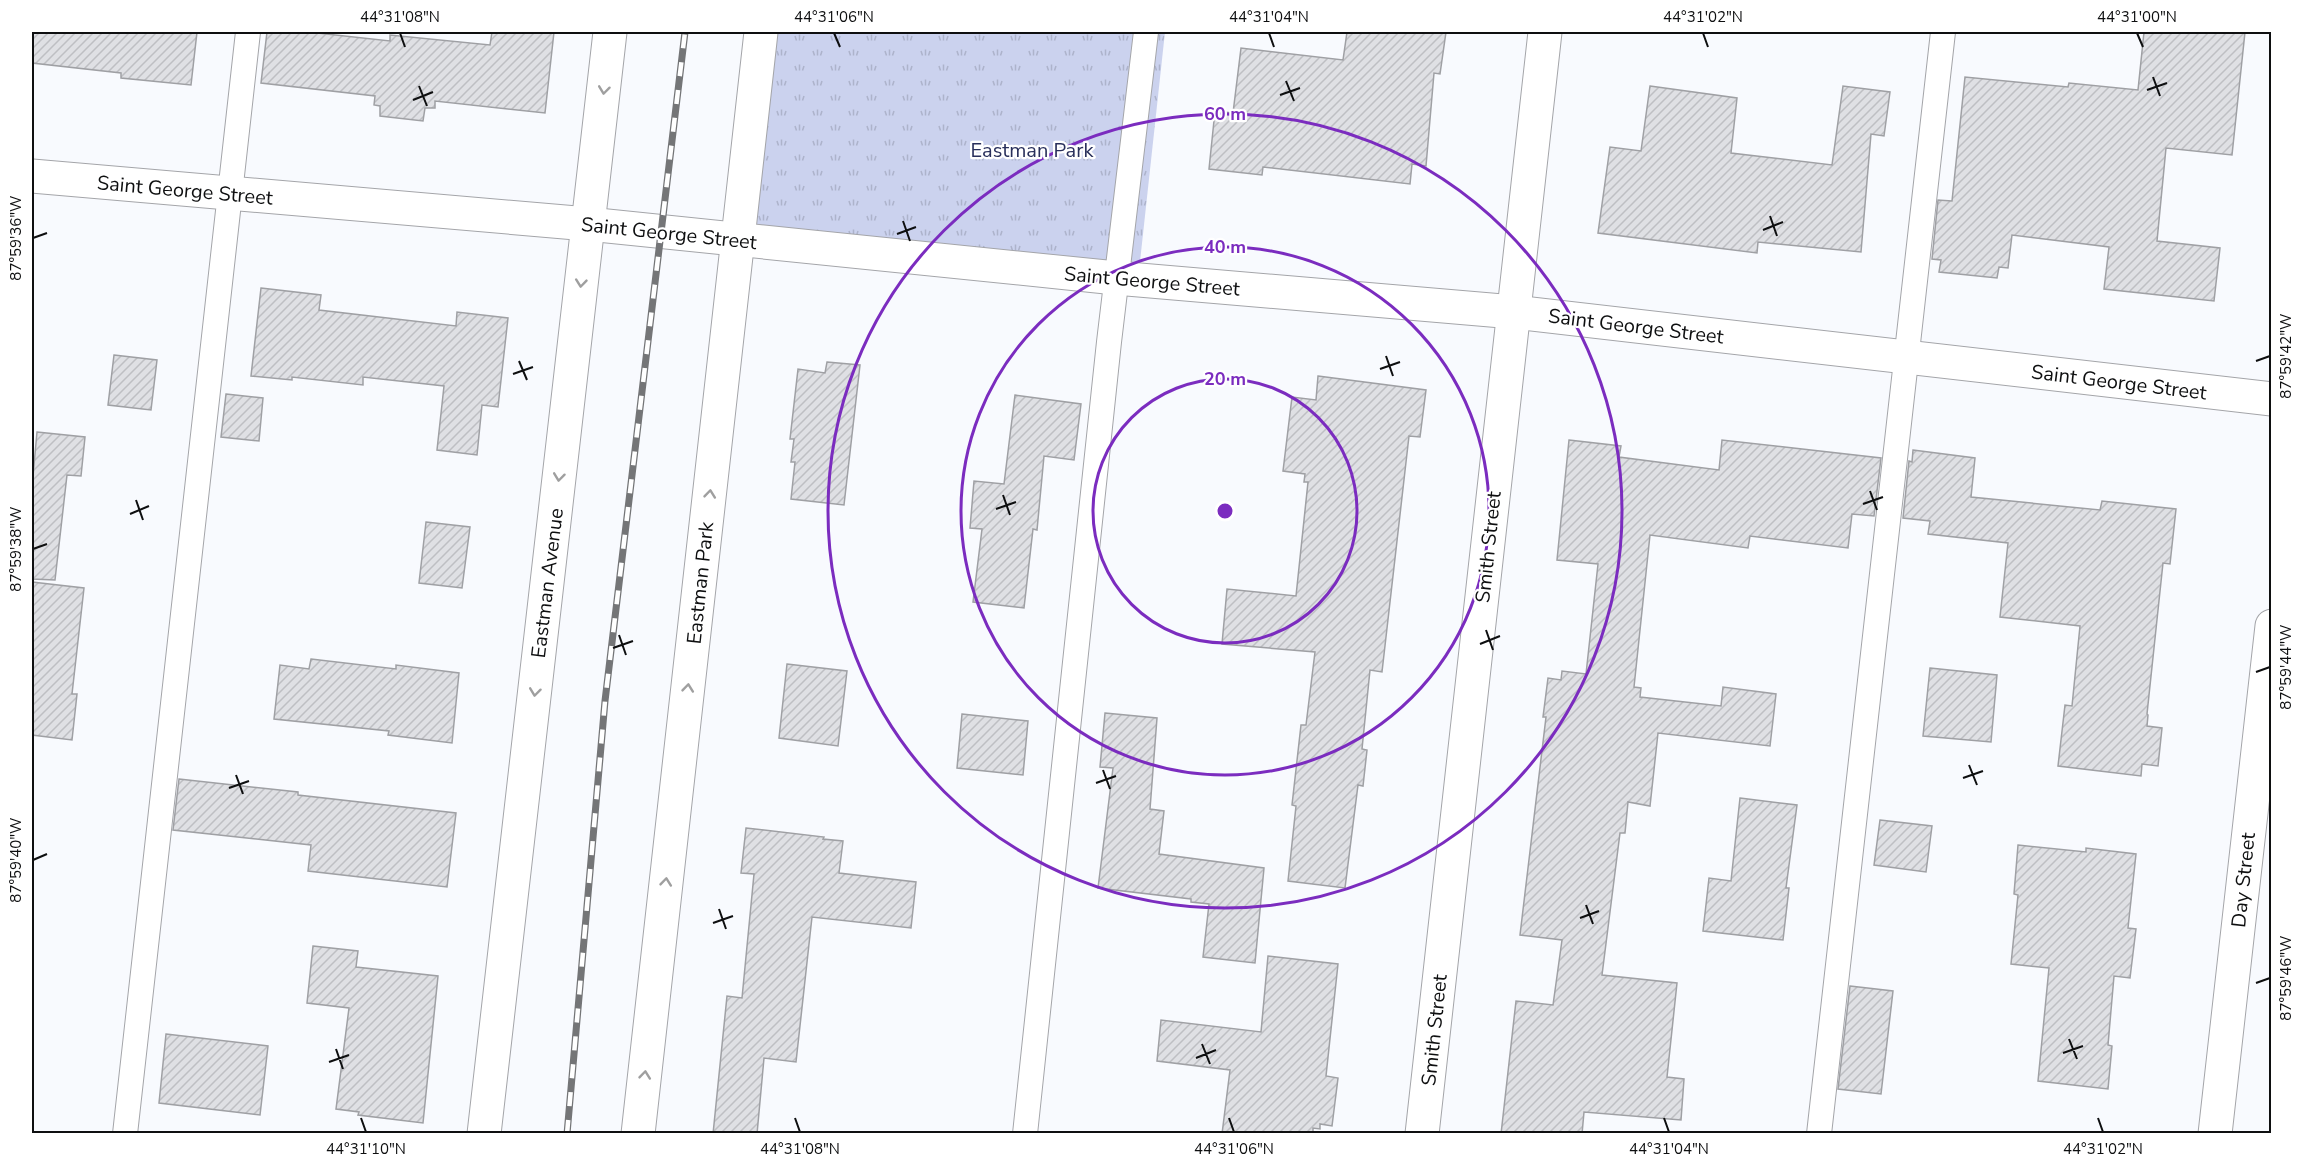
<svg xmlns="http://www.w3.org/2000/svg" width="2303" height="1165" font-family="'Nunito Sans',sans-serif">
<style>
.park{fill:url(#park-tufts)}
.building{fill:url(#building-hatch);stroke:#9fa0a4;stroke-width:1.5}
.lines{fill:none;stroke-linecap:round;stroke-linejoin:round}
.lane-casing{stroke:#a4a5a9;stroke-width:26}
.street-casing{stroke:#a4a5a9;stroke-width:35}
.lane{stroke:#fff;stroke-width:24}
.street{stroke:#fff;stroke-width:33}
.rail-casing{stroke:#747577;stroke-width:7}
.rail{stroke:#fff;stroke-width:4.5;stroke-dasharray:14;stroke-linecap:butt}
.oneway{stroke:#9f9f9f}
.ticks{fill:none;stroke:#0e0f10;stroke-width:2}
.ring{fill:none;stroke:#7b2cbf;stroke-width:3}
.labels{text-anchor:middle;stroke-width:4.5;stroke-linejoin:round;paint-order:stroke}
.park-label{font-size:20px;fill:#282f5b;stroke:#fff}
.street-label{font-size:20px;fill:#0e0f10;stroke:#fff}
.centre{fill:#7b2cbf;stroke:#fff;stroke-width:3}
.ring-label{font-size:18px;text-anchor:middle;font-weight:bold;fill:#7b2cbf;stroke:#fff;stroke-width:4.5;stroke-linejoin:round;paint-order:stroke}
.neatline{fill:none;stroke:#0e0f10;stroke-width:2}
.ticks-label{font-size:15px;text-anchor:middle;fill:#0e0f10}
</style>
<defs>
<pattern id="park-tufts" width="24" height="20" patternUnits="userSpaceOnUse" patternTransform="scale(1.5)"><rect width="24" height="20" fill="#cbd2ee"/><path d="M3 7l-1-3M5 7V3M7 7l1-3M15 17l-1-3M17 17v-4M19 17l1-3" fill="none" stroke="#adb3cb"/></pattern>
<pattern id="building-hatch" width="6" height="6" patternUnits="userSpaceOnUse" patternTransform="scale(1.5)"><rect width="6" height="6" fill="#dfe0e4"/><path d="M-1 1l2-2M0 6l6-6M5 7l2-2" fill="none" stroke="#bebfc3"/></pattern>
</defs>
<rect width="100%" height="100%" fill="#f8fafe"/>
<path class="park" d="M761,32H1165L1138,280L738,240Z"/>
<g class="building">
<path d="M32,32H197L191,85L121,78V73L32,63Z"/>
<path d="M267,32H308L390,41V35L490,45L492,32H554L545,113L435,101V108H425L423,121L380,116V106L374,105L375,96L261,83Z"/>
<path d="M1347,32H1446L1440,74L1434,73L1426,166L1412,164L1410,184L1263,167L1262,175L1209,169L1215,111L1233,113L1241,48L1343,60Z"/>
<path d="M2144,32H2245L2232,155L2166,148L2157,241L2220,248L2214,301L2104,289L2109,247L2012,235L2008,268L1999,267L1997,278L1939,272L1941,260L1932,259L1938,200L1952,201L1965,77L2068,87L2069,83L2138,90Z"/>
<path d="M1650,86L1737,98L1731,153L1832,165L1843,86L1890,92L1884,136L1871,134L1861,252L1758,242L1757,253L1598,233L1610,147L1641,151Z"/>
<path d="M261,288L321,295L319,310L456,326L457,312L508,318L498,407L482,405L477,455L437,450L444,386L363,377V385L292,377V380L251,376Z"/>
<path d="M114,355L157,360L151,410L108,405Z"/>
<path d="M827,362L860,365L844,505L791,499L795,462H791L794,439H790L798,369L825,373Z"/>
<path d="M1318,376L1426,390L1420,437L1409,436L1382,672L1370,670L1362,749L1367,750L1363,786L1358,785L1345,888L1288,881L1296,806L1292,805L1301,725H1306L1315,652L1222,644L1227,589L1296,596L1308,482H1304L1305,474L1283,471L1292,397L1316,400Z"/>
<path d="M226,394L263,398L259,441L221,437Z"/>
<path d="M1015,395L1081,404L1074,460L1044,456L1037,530L1033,529L1024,608L973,602L982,529L970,528L974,481L1004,484Z"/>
<path d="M37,432L85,437L81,476L67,475L55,580L32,579V487Z"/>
<path d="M1569,440L1621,446L1619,457L1719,470L1722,440L1881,458L1874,516L1852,514L1848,548L1750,536L1748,548L1650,535L1634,687L1641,688L1640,697L1721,706L1723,687L1776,694L1770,746L1658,733L1650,806L1628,802L1625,833H1620L1602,975L1677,983L1667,1077L1684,1079L1681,1120L1584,1112L1582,1134H1501L1516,1001L1553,1005L1562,940L1520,935L1546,717H1543L1548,678L1561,680L1562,671L1586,674L1598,564L1557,560Z"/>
<path d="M1913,450L1975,458L1971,497L2100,510L2102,501L2176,509L2170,564L2163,563L2147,714L2148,715L2147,726L2162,728L2158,766L2142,764L2141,776L2058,766L2065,705L2072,706L2080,626L2000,617L2008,543L1928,534L1930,521L1903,518L1909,461L1912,462Z"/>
<path d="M426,522L470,527L462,588L419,583Z"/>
<path d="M32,582L84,588L72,694H77L72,740L32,735Z"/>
<path d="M311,659L396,669V665L459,673L452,743L388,735L389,731L274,719L280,665L309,669Z"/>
<path d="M787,664L847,671L838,746L779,738Z"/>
<path d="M1930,668L1997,675L1991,742L1923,736Z"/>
<path d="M1105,713L1157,718L1150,809L1164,811L1159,854L1264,868L1255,963L1203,957L1209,904L1191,902V899L1098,888L1113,768L1100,767Z"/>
<path d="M962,714L1028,721L1023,775L957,768Z"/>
<path d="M179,779L298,792V795L456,813L447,887L308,871L311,845L173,830Z"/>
<path d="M1740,798L1797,805L1786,888H1789L1783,940L1703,931L1709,878L1731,881Z"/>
<path d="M1880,820L1932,826L1926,872L1874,865Z"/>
<path d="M746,828L824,837L823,839L843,841L839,873L916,882L911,928L812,917L796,1062L764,1058L757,1134H713L727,996L742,998L754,874L741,873Z"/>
<path d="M2018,845L2086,852V848L2136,854L2128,928L2136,929L2130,978L2114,976L2108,1045L2112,1046L2108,1089L2038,1081L2049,968L2011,964L2018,895L2014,894Z"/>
<path d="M313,946L358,951L356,967L438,976L423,1123L358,1115L359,1112L336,1109L349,1008L307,1003Z"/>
<path d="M1268,956L1338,964L1326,1076L1338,1078L1332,1126L1320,1124V1129L1313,1128V1134H1222L1230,1070L1157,1061L1161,1020L1261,1032Z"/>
<path d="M1850,986L1893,991L1881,1094L1838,1089Z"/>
<path d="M166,1034L268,1046L260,1115L159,1103Z"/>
</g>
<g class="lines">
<defs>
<g id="lane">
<path d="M125,1134L248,32"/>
<path d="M1025,1134L1109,342L1146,32"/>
<path d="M1819,1134L1943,32"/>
</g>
<g id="street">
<path d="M32,176L588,224L1116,278L1514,312L2272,399"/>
<path d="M484,1134L610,32"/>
<path d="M638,1134L761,32"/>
<path d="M1422,1134L1545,32"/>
<path d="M2215,1134L2272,626"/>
</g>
</defs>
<use href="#lane" class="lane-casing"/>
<use href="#street" class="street-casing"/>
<use href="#lane" class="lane"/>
<use href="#street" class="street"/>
<defs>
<path id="rail" d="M567,1134L605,701L685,32"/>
</defs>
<use href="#rail" class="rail-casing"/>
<use href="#rail" class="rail"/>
</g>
<defs><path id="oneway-chevron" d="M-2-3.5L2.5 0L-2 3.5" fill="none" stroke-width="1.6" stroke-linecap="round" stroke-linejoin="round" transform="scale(1.5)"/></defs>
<g class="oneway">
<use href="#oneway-chevron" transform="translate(604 90) rotate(97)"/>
<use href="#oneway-chevron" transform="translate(581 283) rotate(96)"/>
<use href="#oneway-chevron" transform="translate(559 477) rotate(97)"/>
<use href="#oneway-chevron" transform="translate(710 494) rotate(-84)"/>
<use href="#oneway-chevron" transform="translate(688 688) rotate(-84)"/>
<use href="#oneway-chevron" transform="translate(535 692) rotate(97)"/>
<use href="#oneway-chevron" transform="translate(666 882) rotate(-84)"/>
<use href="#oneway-chevron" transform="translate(645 1075) rotate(-84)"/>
</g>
<path class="ticks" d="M400,33L405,47M834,33L840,47M1269,33L1274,47M1703,33L1708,47M2137,33L2143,47M2153,77L2160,96M1286,81L1294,101M419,86L427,106M2147,90L2167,83M1280,95L1300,88M413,100L433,92M1770,216L1777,236M903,221L910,241M1763,230L1783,222M897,234L916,227M33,238L47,233M1386,356L1393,376M519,361L527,380M2256,361L2270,356M1380,369L1400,362M513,374L533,367M1870,491L1877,510M1003,495L1010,515M136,500L143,520M1863,504L1883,497M996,509L1016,502M130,514L149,506M33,549L47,544M1486,630L1493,650M619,635L626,655M1480,644L1500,636M613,648L633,641M2256,672L2270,667M1969,765L1977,785M1103,770L1110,789M236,775L243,794M1963,778L1983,771M1096,783L1116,776M229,788L249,781M33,860L47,854M1586,905L1593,924M719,909L726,929M1580,918L1599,911M713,923L733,916M2256,983L2270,978M2069,1039L2077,1059M1202,1044L1210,1064M336,1049L343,1069M2063,1053L2083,1046M1196,1058L1216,1050M329,1062L349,1055M361,1118L366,1132M795,1118L800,1132M1229,1118L1234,1132M1664,1118L1669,1132M2098,1118L2103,1132"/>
<g class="ring">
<circle cx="1225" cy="511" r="132"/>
<circle cx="1225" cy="511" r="264"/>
<circle cx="1225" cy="511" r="397"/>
</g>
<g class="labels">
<g class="park-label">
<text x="1032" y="157">Eastman Park</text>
</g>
<g class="street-label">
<text transform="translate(185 190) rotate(5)" y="7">Saint George Street</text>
<text transform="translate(669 233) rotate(6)" y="7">Saint George Street</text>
<text transform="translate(1152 281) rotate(5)" y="7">Saint George Street</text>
<text transform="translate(1636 326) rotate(7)" y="7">Saint George Street</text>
<text transform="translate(2119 382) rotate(7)" y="7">Saint George Street</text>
<text transform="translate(1488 547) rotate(-84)" y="7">Smith Street</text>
<text transform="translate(547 583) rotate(-83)" y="7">Eastman Avenue</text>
<text transform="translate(700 583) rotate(-84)" y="7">Eastman Park</text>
<text transform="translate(2243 880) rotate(-84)" y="7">Day Street</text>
<text transform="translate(1434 1030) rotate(-84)" y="7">Smith Street</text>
</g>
</g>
<circle cx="1225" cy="511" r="9" class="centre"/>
<g class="ring-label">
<text x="1225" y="120">60 m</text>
<text x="1225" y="253">40 m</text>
<text x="1225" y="385">20 m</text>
</g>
<rect width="2303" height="1165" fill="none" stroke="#ffffff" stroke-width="66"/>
<rect x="33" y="33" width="2237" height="1099" class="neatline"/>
<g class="ticks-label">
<text x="400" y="22">44°31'08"N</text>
<text x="834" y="22">44°31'06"N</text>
<text x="1269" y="22">44°31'04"N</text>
<text x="1703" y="22">44°31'02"N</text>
<text x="2137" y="22">44°31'00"N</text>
<text transform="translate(16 238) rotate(-90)" y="5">87°59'36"W</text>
<text transform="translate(2286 356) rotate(-90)" y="5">87°59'42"W</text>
<text transform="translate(16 549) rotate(-90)" y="5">87°59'38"W</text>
<text transform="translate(2286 667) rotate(-90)" y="5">87°59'44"W</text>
<text transform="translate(16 860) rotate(-90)" y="5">87°59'40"W</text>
<text transform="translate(2286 978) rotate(-90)" y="5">87°59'46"W</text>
<text x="366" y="1154">44°31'10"N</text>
<text x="800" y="1154">44°31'08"N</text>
<text x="1234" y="1154">44°31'06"N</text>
<text x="1669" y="1154">44°31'04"N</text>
<text x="2103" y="1154">44°31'02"N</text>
</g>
</svg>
